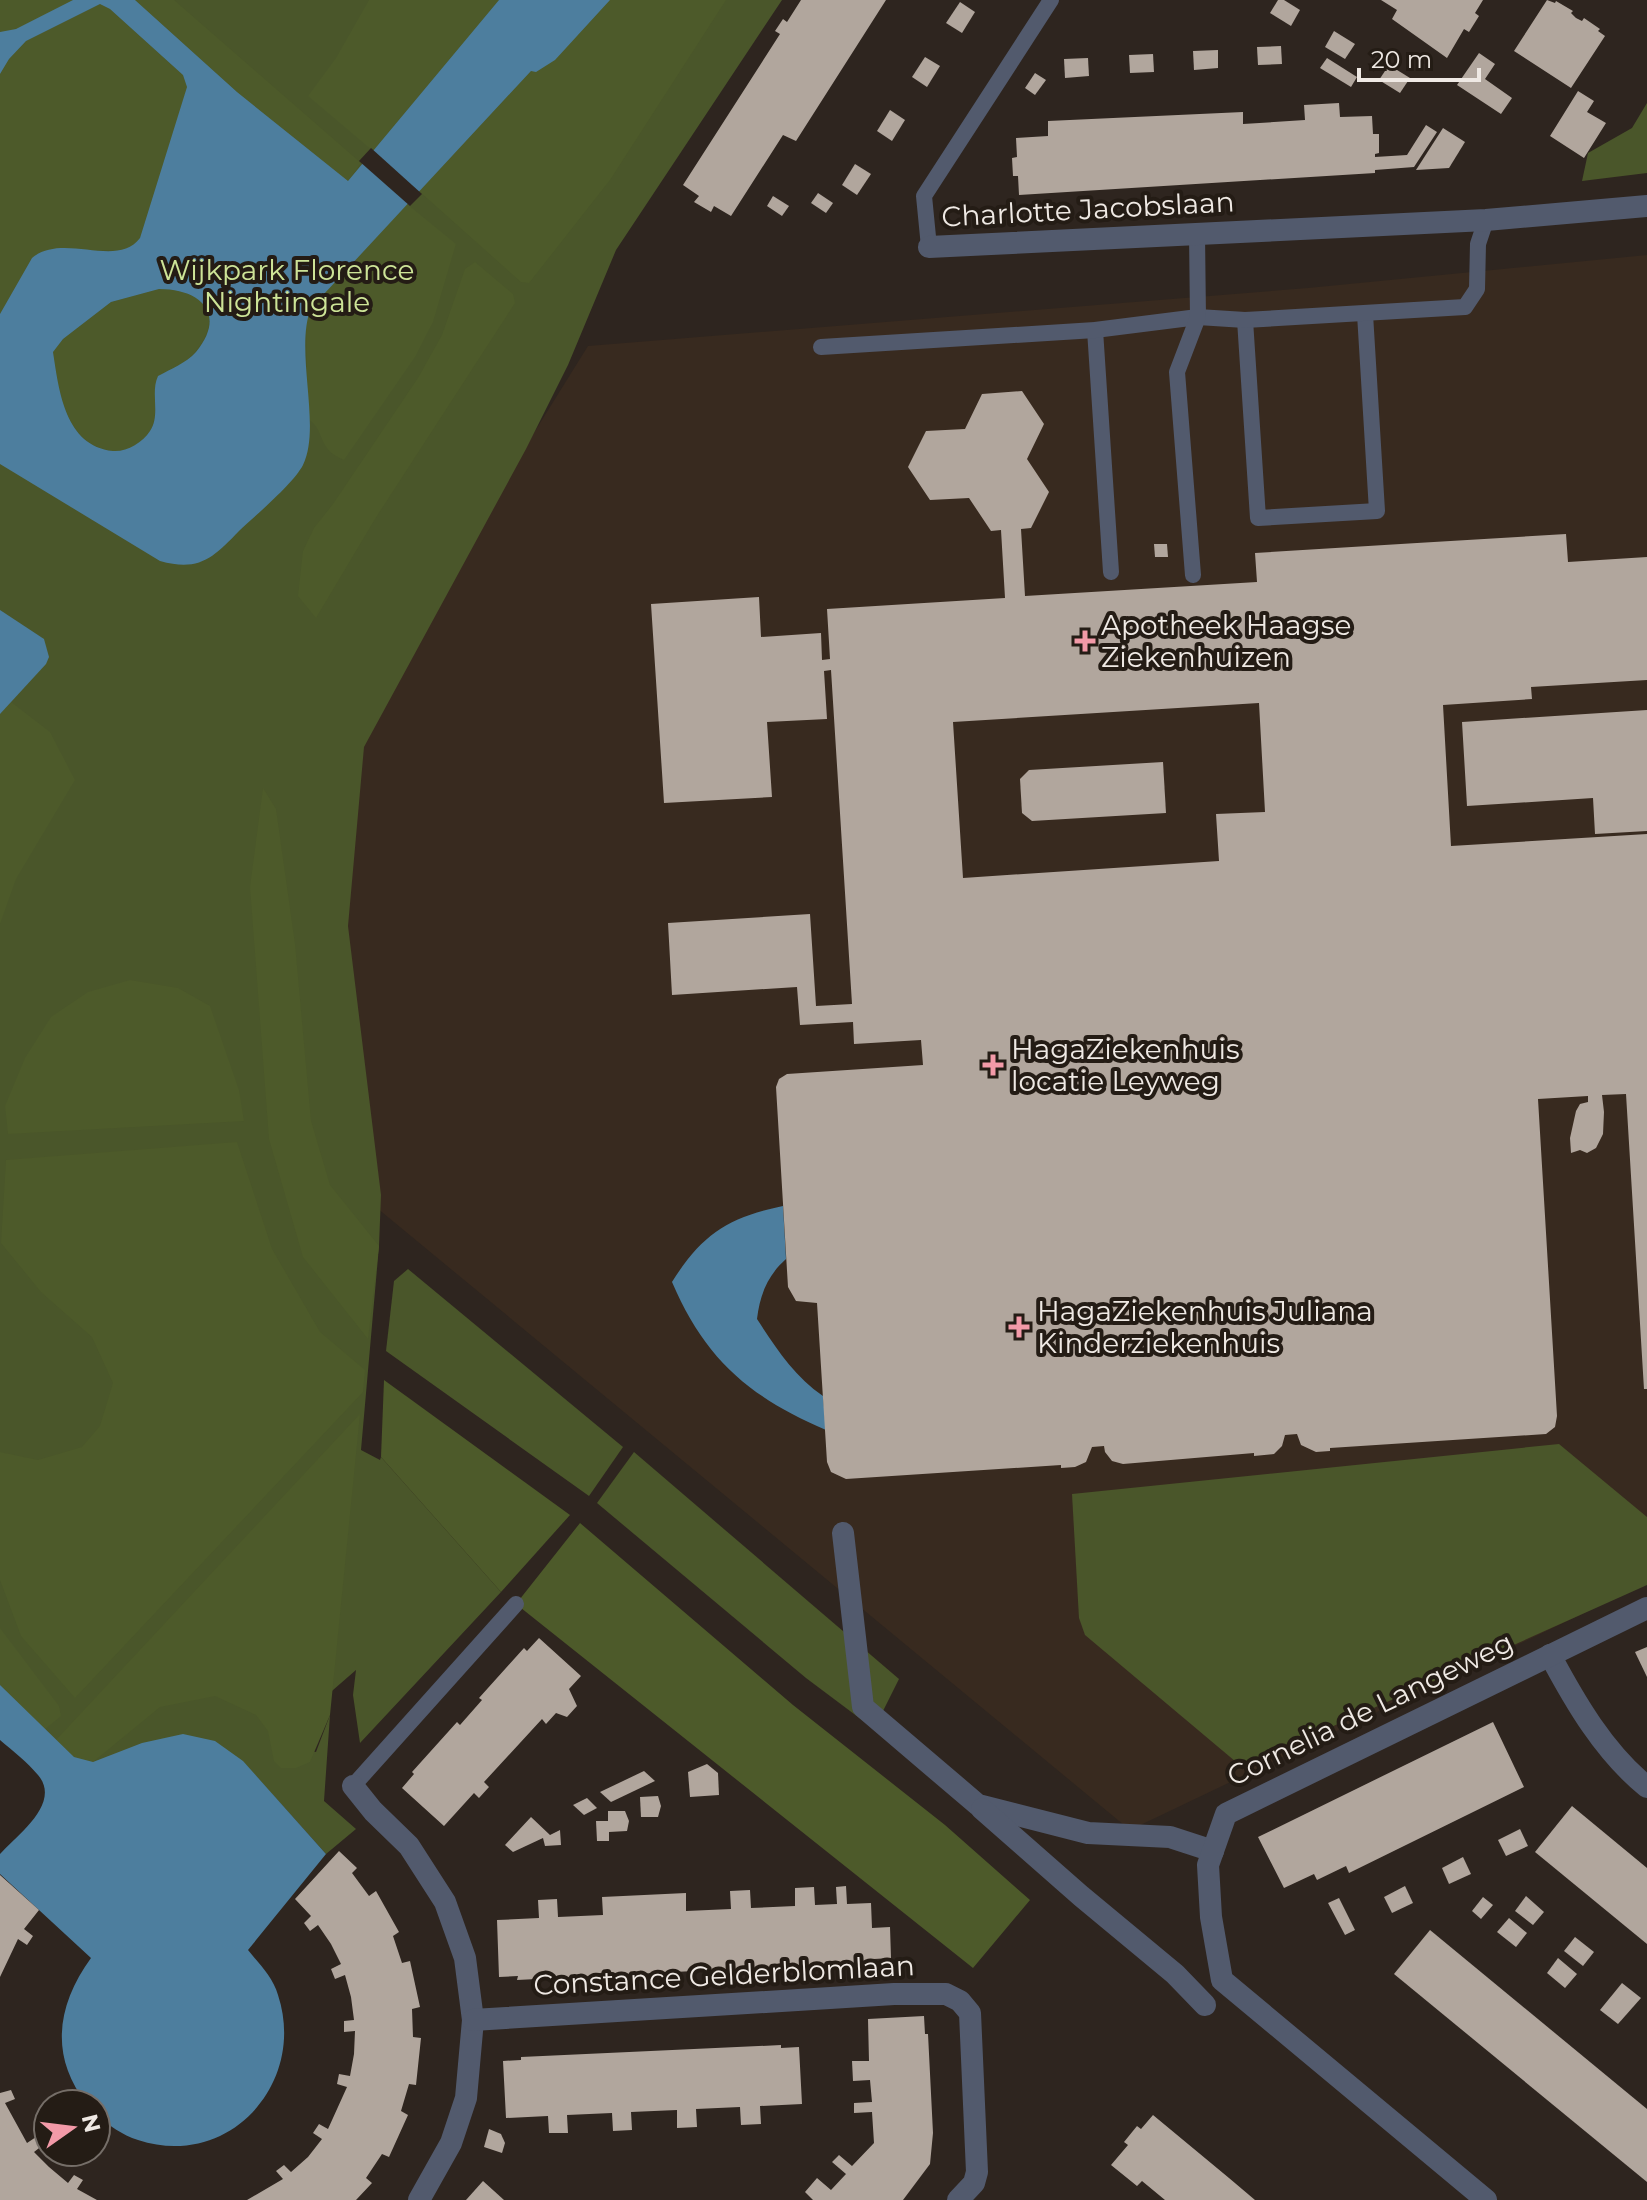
<svg xmlns="http://www.w3.org/2000/svg" width="1647" height="2200" font-family="Montserrat,sans-serif">
<style>
.built{fill:#382a1f}
.green{fill:#4a562a}
.forest{fill:#4d5a2a}
.water{fill:#4d7e9e;fill-rule:evenodd}
.pier{fill:#2e251f}
.building{fill:#b1a69d;fill-rule:evenodd}
.lines{fill:none;stroke-linecap:round;stroke-linejoin:round}
.service{stroke:#525a6d;stroke-width:16}
.pedestrian{stroke:#525a6d;stroke-width:22}
.minor{stroke:#525a6d;stroke-width:22}
.poi-dot{fill:#f39aa8;stroke:#241c15;stroke-width:3}
.labels{text-anchor:middle;stroke-width:8;stroke-linejoin:round;paint-order:stroke}
.street-label{font-size:28px;fill:#efe9e4;stroke:#241c15}
.park-label{font-size:28px;fill:#cde497;stroke:#241c15}
.poi-label{font-size:28px;fill:#efe9e4;stroke:#241c15;text-anchor:start}
</style>
<rect width="100%" height="100%" fill="#2e251f"/>
<path class="built" d="M1647,255V1583L1130,1830L354,1189L326,941L346,735L588,346L1308,288Z"/>
<g class="green">
<path d="M0,0H782L616,250L568,365L526,449L364,747L348,926L381,1195L379,1246L361,1450L380,1460L381,1457L501,1592L360,1743L353,1695L356,1670L271,1744L316,1752L330,1715L324,1801L356,1829L326,1854L246,1765L152,1847L0,1708Z"/>
<path d="M1647,103V173L1582,181L1588,153L1632,128Z"/>
<path d="M408,1269L623,1447L589,1496L386,1351L394,1281Z"/>
<path d="M1559,1444L1647,1517V1585L1242,1767L1085,1635L1079,1618L1072,1494Z"/>
<path d="M634,1452L899,1679L874,1729L806,1678L597,1503Z"/>
</g>
<g class="forest">
<path d="M0,0H73C51,11 25,30 0,32Z"/>
<path d="M135,0H174L361,163L348,181L237,92Z"/>
<path d="M369,0H499L373,151L308,96L336,58Z"/>
<path d="M610,0H726L610,180L529,283L521,282L419,191L532,70L578,35Z"/>
<path d="M100,4L110,9L183,75L187,87L185,95L140,238L136,244L122,251L104,250L32,258L0,314V74L9,59L26,41Z"/>
<path d="M407,204L456,244L433,322L415,357L344,460C316,449 326,430 308,419L306,327L307,317L316,300Z"/>
<path d="M475,262L513,294L515,303L375,519L316,618L298,596L303,551L314,528L333,504L418,378L442,335L465,269Z"/>
<path d="M159,289C201,289 227,314 195,352C186,363 171,369 158,376C153,392 159,418 150,431C142,443 127,453 113,451C65,445 59,391 53,352L63,339L111,302Z"/>
<path d="M11,702L50,732L75,780L16,879L0,924V714Z"/>
<path d="M263,788L276,809L295,944L311,1121L330,1185L379,1246L368,1339L303,1257L269,1139L250,887Z"/>
<path d="M130,980L178,988L210,1006L239,1090L244,1121L8,1134L5,1106L25,1058L51,1017L88,992Z"/>
<path d="M237,1142L272,1249L320,1332L365,1370L363,1392L75,1698L21,1636L0,1580V1452L38,1460L82,1447L100,1426L113,1383L92,1337L41,1292L1,1243L6,1160Z"/>
<path d="M384,1380L570,1515L501,1592L381,1457Z"/>
<path d="M360,1414L330,1715L310,1762L296,1768H281L274,1761L268,1731L256,1715L215,1696L160,1707L93,1762L74,1757L56,1740Z"/>
<path d="M580,1523L793,1705L945,1825L1030,1900L973,1968L516,1604Z"/>
<path d="M0,1628L59,1706L61,1716L44,1730L0,1685Z"/>
</g>
<g class="water">
<path d="M73,0H135L237,92L348,181L499,0H610L555,60L536,72L531,71L311,308C294,350 322,426 303,465C293,484 256,515 239,531C213,558 199,572 160,561L0,464V314L32,258C63,232 117,269 140,238L187,87L183,75L110,9L100,4L26,41L9,59L0,74V32L16,29ZM159,289C201,289 227,314 196,352C186,363 171,369 158,376C150,393 161,415 150,431C142,443 127,452 113,451C65,446 59,391 53,352L63,339L111,302Z"/>
<path d="M0,610L44,639L49,657L46,664L0,714Z"/>
<path d="M783,1206L786,1259C768,1275 760,1294 757,1319C776,1348 794,1376 823,1396L826,1430C749,1397 705,1359 672,1282C702,1234 729,1217 783,1206Z"/>
<path d="M0,1685L74,1757L93,1762L142,1743L183,1734L215,1741L243,1761L326,1854L248,1950C259,1964 273,1977 278,1995C307,2083 229,2170 138,2140C122,2135 109,2125 96,2115V2104H87C49,2056 57,2005 91,1958L0,1874V1854C17,1835 62,1803 38,1775C27,1762 13,1751 0,1740Z"/>
</g>
<path class="pier" d="M371,148L422,194L410,206L359,161Z"/>
<g class="building">
<path d="M801,0H886L796,141L783,135L731,216L714,206L711,212L694,202L699,196L683,185L780,34L775,31L783,19L787,22Z"/>
<path d="M1278,0H1284L1300,10L1291,26L1270,13Z"/>
<path d="M1381,0H1483L1475,13L1479,16L1469,32L1464,29L1447,58L1392,19L1397,10Z"/>
<path d="M1547,0L1555,3L1556,1L1573,11L1571,13L1576,18L1582,21L1584,18L1600,29L1598,31L1605,36L1571,88L1514,51Z"/>
<path d="M960,2L975,12L962,33L946,23Z"/>
<path d="M1334,31L1355,44L1345,59L1325,47Z"/>
<path d="M1281,46L1282,64L1258,65L1257,47Z"/>
<path d="M1218,50V68L1194,70L1193,51Z"/>
<path d="M1479,53L1495,64L1485,79L1512,98L1501,114L1457,85Z"/>
<path d="M1153,54L1154,72L1130,73L1129,55Z"/>
<path d="M925,57L940,66L927,87L912,77Z"/>
<path d="M1088,58L1089,76L1065,78L1064,59Z"/>
<path d="M1327,58L1357,77L1351,87L1320,68Z"/>
<path d="M1389,65L1410,78L1400,93L1379,80Z"/>
<path d="M1035,73L1046,80L1035,95L1025,88Z"/>
<path d="M1578,91L1594,101L1587,112L1606,123L1584,158L1550,136Z"/>
<path d="M1339,103L1340,117L1372,116L1373,134H1379V153L1375,154V157L1407,155L1426,125L1437,132L1414,167L1375,170V173L1019,195L1018,176H1013L1012,158L1017,157L1016,138L1048,136V121L1243,112V124L1305,120L1304,105Z"/>
<path d="M890,110L905,120L892,141L877,131Z"/>
<path d="M1443,128L1465,142L1449,168L1416,170Z"/>
<path d="M855,164L871,174L857,195L842,185Z"/>
<path d="M818,193L833,203L826,213L811,203Z"/>
<path d="M773,196L789,206L782,216L767,206Z"/>
<path d="M1022,391L1044,424L1027,459L1049,492L1031,528L1021,529L1025,596L1257,582L1255,553L1417,543L1566,534L1568,562L1647,557V680L1531,687L1532,699L1443,705L1451,846L1647,834V1389H1644L1626,1094L1602,1095L1604,1112L1603,1134L1596,1148L1587,1153L1580,1150L1571,1153L1570,1138L1576,1111L1580,1104L1588,1102V1096L1538,1099L1557,1416L1555,1427L1546,1434L1330,1448V1451L1316,1452L1301,1445L1297,1434L1285,1435L1282,1446L1274,1454L1254,1456V1453L1123,1464L1112,1461L1105,1452L1104,1446L1092,1447L1086,1462L1075,1467L1061,1468V1465L846,1479L831,1472L827,1462L817,1303L796,1301L788,1287L776,1087L779,1079L787,1074L923,1065L921,1040L854,1044L853,1022L800,1025L797,987L672,995L668,923L810,914L816,1006L852,1004L831,670L824,671L827,719L767,722L772,797L664,803L651,604L759,597L761,637L821,633L822,660L830,659L827,609L1005,598L1001,530L991,531L969,498L930,500L908,467L926,431L965,429L982,394ZM1259,703L1265,812L1216,814L1219,861L963,878L953,722Z"/>
<path d="M1154,544H1167L1168,557H1155Z"/>
<path d="M1647,710V831L1595,834L1593,798L1467,806L1462,722Z"/>
<path d="M1163,762L1166,813L1032,821L1022,813L1020,779L1029,770Z"/>
<path d="M539,1638L581,1676L569,1689L577,1706L567,1717L556,1713L546,1724L542,1719L484,1782L489,1787L479,1798L474,1793L444,1826L402,1788L414,1774L412,1772L457,1722L460,1725L482,1700L479,1698L524,1648L527,1651Z"/>
<path d="M1647,1647V1677L1635,1652Z"/>
<path d="M1493,1722L1524,1787L1349,1873L1346,1866L1317,1880L1314,1874L1284,1888L1258,1837Z"/>
<path d="M707,1764L718,1773L719,1795L690,1797L688,1772Z"/>
<path d="M644,1771L655,1781L611,1802L600,1792Z"/>
<path d="M658,1796L661,1806L658,1817H641L640,1797Z"/>
<path d="M587,1798L597,1808L584,1815L573,1805Z"/>
<path d="M1572,1806L1647,1868V1944L1535,1852Z"/>
<path d="M608,1811H625L629,1821L627,1831L609,1832V1841H597L596,1821H608Z"/>
<path d="M531,1817L550,1835L560,1830L561,1845L545,1846L543,1838L513,1852L505,1845Z"/>
<path d="M1520,1829L1528,1846L1506,1856L1498,1840Z"/>
<path d="M339,1851L357,1868L352,1873L369,1896L376,1891L399,1932L393,1936L402,1963L410,1961L420,2007L412,2009L413,2037L421,2038L416,2085L409,2084L401,2111L408,2115L389,2157L382,2154L366,2178L372,2183L356,2200H247L283,2179L276,2171L284,2165L291,2172L308,2157L322,2139L313,2133L319,2124L328,2129L347,2087L337,2084L339,2074L350,2076L354,2054L355,2031L344,2032V2021L354,2020L351,1997L345,1975L335,1979L331,1969L341,1964L331,1944L318,1925L310,1931L304,1923L311,1916L295,1899Z"/>
<path d="M1463,1857L1471,1874L1449,1884L1442,1868Z"/>
<path d="M0,1875L39,1910L24,1929L33,1936L27,1945L18,1939L0,1977Z"/>
<path d="M846,1886L847,1904L871,1903L872,1928L890,1927L891,1958L874,1959V1963L673,1972L517,1980L518,1976L499,1977L497,1920L539,1918L538,1900L557,1899L558,1917L603,1915L602,1897L686,1893V1911L731,1909L730,1891L750,1890L751,1908L795,1906V1888L814,1887L815,1905L837,1904L836,1887Z"/>
<path d="M1405,1886L1413,1903L1392,1913L1384,1897Z"/>
<path d="M1526,1896L1544,1912L1533,1925L1515,1911Z"/>
<path d="M1483,1897L1493,1905L1481,1919L1472,1911Z"/>
<path d="M1339,1898L1355,1930L1345,1935L1328,1903Z"/>
<path d="M1509,1918L1527,1933L1516,1947L1497,1932Z"/>
<path d="M1430,1930L1647,2109V2182L1394,1974Z"/>
<path d="M1575,1937L1594,1952L1583,1966L1564,1951Z"/>
<path d="M1558,1958L1577,1974L1565,1988L1547,1973Z"/>
<path d="M1622,1983L1641,1998L1618,2024L1600,2010Z"/>
<path d="M924,2016L925,2034H928L933,2133L930,2164L903,2200H813L805,2192L817,2178L831,2190L846,2174L832,2162L839,2155L852,2166L874,2143L872,2112L854,2113V2103L872,2102L870,2080L853,2081L852,2061H869L868,2019Z"/>
<path d="M781,2045V2048L799,2047L802,2104L760,2106L761,2124L741,2125L740,2107L696,2109L697,2127L677,2128V2110L631,2112L632,2130L613,2131L612,2113L567,2115L568,2133H549L548,2116L506,2118L503,2061L521,2060V2057Z"/>
<path d="M11,2090L15,2099L5,2103L27,2143L36,2137L43,2145L34,2152L49,2167L68,2183L74,2175L83,2180L77,2189L97,2200H0V2093Z"/>
<path d="M1153,2115L1229,2178L1255,2200H1165L1142,2181L1137,2186L1111,2165L1128,2145L1124,2142L1137,2126L1141,2129Z"/>
<path d="M489,2129L501,2134L505,2143L502,2153L484,2147Z"/>
<path d="M483,2181L504,2200H466Z"/>
</g>
<g class="lines">
<g class="service">
<path d="M929,247L924,196L1051,0"/>
<path d="M1245,320L1258,518L1377,511L1365,314"/>
<path d="M1095,330L1111,572"/>
<path d="M821,347L1095,330L1198,317L1245,320L1465,307L1477,289L1478,244L1486,220"/>
<path d="M1193,575L1177,372L1198,317L1197,234"/>
<path d="M353,1786L516,1604"/>
</g>
<g class="pedestrian">
<path d="M843,1533L863,1707L978,1805L1088,1833L1170,1837L1213,1851"/>
<path d="M982,1809L1081,1896L1175,1974L1205,2005"/>
</g>
<g class="minor">
<path d="M929,247L1486,220L1647,206"/>
<path d="M1550,1655C1575,1702 1604,1752 1647,1787"/>
<path d="M353,1786L373,1811L409,1846L445,1902L465,1958L473,2020L466,2098L451,2143L419,2200"/>
<path d="M473,2020L894,1994H946L960,2001L970,2013L977,2172L974,2183L958,2200"/>
<path d="M1486,2200L1222,1980L1211,1917L1208,1865L1226,1814L1647,1608"/>
</g>
</g>
<g class="poi-dot">
<path d="M1081 629h8v8h8v8h-8v8h-8v-8h-8v-8h8z"/>
<path d="M989 1053h8v8h8v8h-8v8h-8v-8h-8v-8h8z"/>
<path d="M1015 1315h8v8h8v8h-8v8h-8v-8h-8v-8h8z"/>
</g>
<g class="labels">
<g class="street-label">
<text transform="translate(1088 209) rotate(-3)" y="10">Charlotte Jacobslaan</text>
<text transform="translate(1370 1709) rotate(-26)" y="10">Cornelia de Langeweg</text>
<text transform="translate(724 1975) rotate(-3)" y="10">Constance Gelderblomlaan</text>
</g>
<g class="park-label">
<text x="287" y="280">Wijkpark Florence<tspan x="287" dy="32">Nightingale</tspan></text>
</g>
<g class="poi-label">
<text x="1101" y="635">Apotheek Haagse<tspan x="1101" dy="32">Ziekenhuizen</tspan></text>
<text x="1011" y="1059">HagaZiekenhuis<tspan x="1011" dy="32">locatie Leyweg</tspan></text>
<text x="1037" y="1321">HagaZiekenhuis Juliana<tspan x="1037" dy="32">Kinderziekenhuis</tspan></text>
</g>
</g>
<g transform="translate(72 2128) rotate(76)"><circle r="38" fill="#241c15" stroke="#756e68" stroke-width="2"/>
<path d="M0-6L14 30L0 20L-14 30Z" fill="#f39aa8"/>
<text y="-12" font-size="22" font-weight="bold" text-anchor="middle" fill="#efe9e4">N</text>
</g>
<path d="M1359 68v12h120v-12" fill="none" stroke="#efe9e4" stroke-width="4"/>
<text x="1371" y="68" font-size="24" fill="#efe9e4" stroke="#241c15" stroke-width="6" paint-order="stroke">20 m</text>
</svg>
